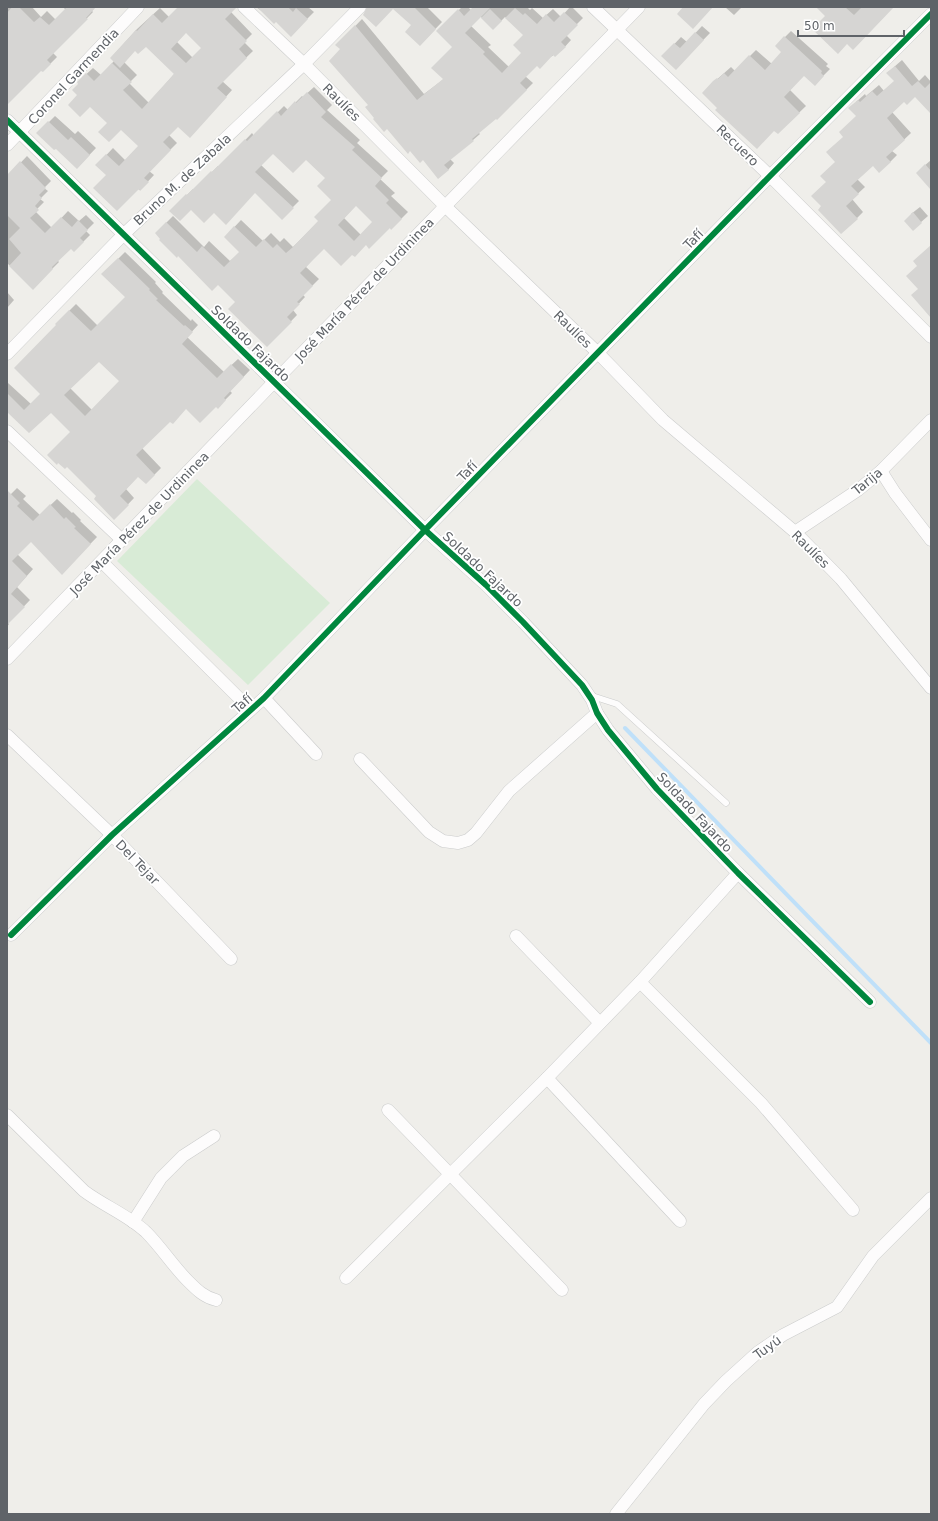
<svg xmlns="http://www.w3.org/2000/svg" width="938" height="1521" font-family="'DejaVu Sans',sans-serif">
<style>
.green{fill:#d8ebd6}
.shadow{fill:#0003;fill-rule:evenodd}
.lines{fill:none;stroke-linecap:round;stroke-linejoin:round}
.stream{stroke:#bfe0f9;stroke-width:4}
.building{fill:#d6d5d3;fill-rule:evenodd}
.lane-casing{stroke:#cbcccc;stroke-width:7}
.street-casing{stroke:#cbcccc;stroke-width:13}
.lane{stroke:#fdfcfc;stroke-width:6}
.street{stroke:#fdfcfc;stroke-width:12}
.cycleway-casing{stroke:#fff;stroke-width:8}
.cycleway{stroke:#00873e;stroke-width:6}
.labels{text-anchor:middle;stroke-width:3.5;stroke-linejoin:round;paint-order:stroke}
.street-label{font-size:13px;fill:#5f6368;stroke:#fff}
</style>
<rect width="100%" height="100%" fill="#efeeea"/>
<path class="green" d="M197,479L330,603L248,685L117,561Z"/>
<g class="shadow">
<path d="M7,7H32L41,17L47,11L56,20L66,10L63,7H95L92,11L93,12L53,53L57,57L43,71L41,69L7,102Z"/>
<path d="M180,7H236L231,12L252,34L244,42L253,51L222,81L232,90L196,130L178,125L169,135L177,143L149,171L154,175L140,190L107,175L97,165L113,148L126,161L140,146L121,128L108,123L79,95L80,84L78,82L93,68L101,75L114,61L111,58L136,30L160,8L169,17ZM186,32L203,48L193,58L177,42ZM146,46L175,73L149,103L129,83L137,75L124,62L135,50Z"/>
<path d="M256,7H308L314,12L291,35L276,21Z"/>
<path d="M371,7H427L442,22L420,45L412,25L394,7Z"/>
<path d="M462,7H468L471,10L474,7H527L530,10L532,8L543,18L553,9L561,17L570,7H572L583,18L566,35L571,40L562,50L537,65L525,76L533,83L497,119L496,117L478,132L480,134L473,140L450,159L454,163L448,170L423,159L410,150L387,128L369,104L341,49L337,45L362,19L424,94L444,79L453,47L437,31ZM480,16L493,29L505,17L524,35L523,53L509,67L488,47L491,45L471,26Z"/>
<path d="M725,7H742L734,15Z"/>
<path d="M829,7H893L853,49L826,15Z"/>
<path d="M702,26L710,33L676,68L663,56L681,37L687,42Z"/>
<path d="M791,31L828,64L826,66L830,69L821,78L804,74L790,90L806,106L778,133L774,129L718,108L714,82L731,67L735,71L756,50L772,64L782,52L776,46Z"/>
<path d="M902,60L919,81L925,75L931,82V113L916,96L904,101L892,112L911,133L892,151L897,155L890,162L873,165L857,179L865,187L852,199L863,212L857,218L822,206L827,182L836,162L844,137L857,116L856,102L865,94L866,96L879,85L884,91L895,81L894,67Z"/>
<path d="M314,87L332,105L327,110L360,140L357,143L388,171L380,179L395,193L391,196L408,212L391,229L390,227L366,244L324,247L306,267L319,279L303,295L305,297L293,310L297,315L267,346L236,302L218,284L156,233L173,216L204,247L209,241L230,261L240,252L225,237L241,220L263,241L271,233L280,242L284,238L293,247L319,221L332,200L326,178L306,159L273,152L261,165L299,201L282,218L255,192L214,212L191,209L171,211L193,189L194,190L218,166H219L228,158L252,133L254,136L284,106L288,110L302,96L303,97ZM356,205L374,222L361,235L344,218Z"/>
<path d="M55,116L75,134L78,131L96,148L77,168L56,147L38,133Z"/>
<path d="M27,156L51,181L44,188L48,191L40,199L44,202L35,211L52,228L68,211L79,221L86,215L94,223L86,231L90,235L74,251L71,247L57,260L59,262L33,288L7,263V177Z"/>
<path d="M931,160V185L923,167Z"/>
<path d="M920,207L928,216L913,229L911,214Z"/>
<path d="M125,252L156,282L155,283L163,292L162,293L191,321L192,319L198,325L187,337L224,372L238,359L250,370L230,391L232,393L218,407L217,405L186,408L170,420L142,448L161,468L146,483L138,476L126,489L134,498L114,519L98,496L71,432L51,411L7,410V384L8,383L31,404L42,394L58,325L56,324L76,304L98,326L126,297L103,274ZM99,361L120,381L92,410L70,388Z"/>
<path d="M7,292L14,300L7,308Z"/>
<path d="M17,488L26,496L23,499L40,515L57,499L72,513L73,512L81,520L80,521L97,537L68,567L31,541L17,554L33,569L17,587L30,600L8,623L9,624L7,627V498Z"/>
</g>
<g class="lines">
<path class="stream" d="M625,728L931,1043"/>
</g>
<g class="building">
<path d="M12,7H19L34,22L40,17L49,25L67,7H96L86,18L88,19L47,60L51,64L43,72L41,71L7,105V13Z"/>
<path d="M178,7H237L225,19L247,41L239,49L247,58L217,88L227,97L190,138L178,127L163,142L171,150L144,178L149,182L140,191L139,189L117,211L93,188L106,175L95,165L106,154L119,166L138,146L121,130L109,142L98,132L107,123L90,107L80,117L68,105L77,95L72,90L78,84L77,82L86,73L94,81L112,63L132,82L123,90L142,109L174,74L146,47L138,54L135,51L120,68L110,58L136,30L137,31L153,14L162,23ZM186,33L201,48L186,63L171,49Z"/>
<path d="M257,7H288L293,12L296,8L308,19L291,37L276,22L274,24Z"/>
<path d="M367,7H414L436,29L420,46L405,32L411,25L393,9L376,27L363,15Z"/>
<path d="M473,7H491L465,33L485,52L483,54L502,73L521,53L513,45L523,35L505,18L515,8L523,15L525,13L537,24L546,14L554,22L564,12L578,25L561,42L566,47L555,57L553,55L540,69L537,66L520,83L527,90L497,120L496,119L472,139L474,141L444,165L449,170L438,179L423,160L420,163L410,151L408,154L387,129L384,132L373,119L374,118L365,107L368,105L329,61L340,49L335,45L355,25L417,100L443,79L431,68L452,47L436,31L458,9L464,16Z"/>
<path d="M683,7H713L693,29L677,14Z"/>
<path d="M816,7H845L854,15L862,7H894L853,50L847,44L838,54L812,29L825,16Z"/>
<path d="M490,9L502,21L493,30L481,18Z"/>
<path d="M695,32L704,40L676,70L661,56L674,43L680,48Z"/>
<path d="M784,36L822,71L821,73L824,76L815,86L804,76L784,97L800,113L778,134L774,131L757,149L715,110L717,108L702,93L713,81L717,78L718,79L724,73L728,77L749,55L765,70L781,52L775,46Z"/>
<path d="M895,66L912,86L918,81L925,88L931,82V114L915,97L907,105L904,102L887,118L905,140L886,157L891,162L879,173L873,166L851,186L859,194L846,206L858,219L841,234L818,210L821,206L811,196L826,182L820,176L835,162L826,152L843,137L839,132L856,116L848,108L858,100L860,102L872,91L877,96L894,81L886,73Z"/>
<path d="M307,92L326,112L321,117L355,147L352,150L382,178L375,186L389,200L386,203L402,219L391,230L390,228L369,249L366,245L355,257L352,255L341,266L324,249L300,273L313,286L297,302L300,304L287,317L292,322L267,347L228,309L235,302L218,285L212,291L178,256L177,258L159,240L160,239L155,233L166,222L197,252L202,246L224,267L239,252L224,237L234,226L256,247L264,239L273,248L277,244L286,253L293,247L318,221L314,217L331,200L317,186L325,178L306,160L293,173L273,154L255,172L294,208L282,220L255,193L226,225L214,213L204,223L191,210L180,221L169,211L186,194L187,195L211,171L212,172L245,139L247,141L277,111L281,116L295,101L296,103ZM356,206L372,222L354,241L338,225Z"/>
<path d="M48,121L68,140L71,137L90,155L77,169L56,149L54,150L36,133Z"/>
<path d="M20,161L46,188L39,195L42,198L35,206L39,210L30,218L45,233L61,217L72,227L78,220L88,230L80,238L84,242L74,252L71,249L52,267L53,269L33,290L9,266L21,253L9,239L20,228L7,215V175Z"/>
<path d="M925,164L931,171V190L916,173Z"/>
<path d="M913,212L922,223L913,231L904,221Z"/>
<path d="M931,245V318L911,295L918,289L906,276L917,266L913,261Z"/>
<path d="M118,258L150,289L149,290L158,299L156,300L184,326L185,325L193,332L182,344L217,378L231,364L244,377L224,398L226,400L218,409L216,407L200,423L186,409L173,424L170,422L136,455L155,475L146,484L138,477L120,496L129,505L114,520L94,499L96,496L67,467L65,469L58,463L57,465L47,455L70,432L51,413L29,433L7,412V393L24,410L40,394L14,368L56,325L55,324L69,310L91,331L125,297L101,274ZM99,362L119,381L85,416L64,395Z"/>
<path d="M7,490L20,503L17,506L33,521L50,504L64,519L66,517L76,527L74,528L91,544L62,575L31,542L12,561L27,576L11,594L25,607L7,625Z"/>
</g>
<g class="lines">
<defs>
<path id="lane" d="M589,695L617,704L726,803"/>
<g id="street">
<path d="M244,7L304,64L445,206L598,353L663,420L795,532L841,579L931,688"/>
<path d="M593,7L770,176L931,337"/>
<path d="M7,120L425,530L486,585L523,622L582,685L592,700L597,713L608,730L657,789L738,873L870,1002"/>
<path d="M7,145L138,7"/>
<path d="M7,354L123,235L304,64L360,7"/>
<path d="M7,431L122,540"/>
<path d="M881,471L895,493L931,540"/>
<path d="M795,532L858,490L881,471L931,420"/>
<path d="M102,562L250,709"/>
<path d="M7,659L274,382L639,7"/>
<path d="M264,698L316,754"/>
<path d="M7,735L112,835L231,959"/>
<path d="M360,759L429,832L443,841L458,843L468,840L476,833L509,791L597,713"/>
<path d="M11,935L112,835L264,698L425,530L770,176L931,14"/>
<path d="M516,936L600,1023"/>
<path d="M640,982L761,1103L853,1210"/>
<path d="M547,1078L680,1221"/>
<path d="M388,1110L562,1290"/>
<path d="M7,1115L84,1191C104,1206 128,1215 146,1232C161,1247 173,1266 188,1281C197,1290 204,1297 216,1300"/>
<path d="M133,1222L161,1178L183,1156L214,1136"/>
<path d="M346,1278L547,1078L640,982L738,873"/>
<path d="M616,1514L704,1404L726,1381L758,1352L783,1335L837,1307L873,1256L931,1198"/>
</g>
</defs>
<use href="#lane" class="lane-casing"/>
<use href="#street" class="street-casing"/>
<use href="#lane" class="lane"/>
<use href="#street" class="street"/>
<defs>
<g id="cycleway">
<path d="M7,120L425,530L486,585L523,622L582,685L592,700L597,713L608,730L657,789L738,873L870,1002"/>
<path d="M11,935L112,835L264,698L425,530L770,176L931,14"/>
</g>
</defs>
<use href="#cycleway" class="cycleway-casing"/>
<use href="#cycleway" class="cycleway"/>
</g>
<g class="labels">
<g class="street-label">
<text transform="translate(73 76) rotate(-47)" y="5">Coronel Garmendia</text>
<text transform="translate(342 102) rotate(45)" y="5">Raulíes</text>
<text transform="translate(738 145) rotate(44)" y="5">Recuero</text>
<text transform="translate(182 179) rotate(-43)" y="5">Bruno M. de Zabala</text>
<text transform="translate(693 239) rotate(-46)" y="5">Tafí</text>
<text transform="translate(364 289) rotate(-46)" y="5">José María Pérez de Urdininea</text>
<text transform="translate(573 329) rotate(44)" y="5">Raulíes</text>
<text transform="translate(251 343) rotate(44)" y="5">Soldado Fajardo</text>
<text transform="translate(467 471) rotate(-46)" y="5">Tafí</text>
<text transform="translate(867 481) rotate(-39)" y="5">Tarija</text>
<text transform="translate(139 523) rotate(-46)" y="5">José María Pérez de Urdininea</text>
<text transform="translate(811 549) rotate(45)" y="5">Raulíes</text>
<text transform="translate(483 569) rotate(43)" y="5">Soldado Fajardo</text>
<text transform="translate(242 703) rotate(-41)" y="5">Tafí</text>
<text transform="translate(695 812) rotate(47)" y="5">Soldado Fajardo</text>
<text transform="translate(138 862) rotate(46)" y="5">Del Tejar</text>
<text transform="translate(767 1347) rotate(-36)" y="5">Tuyú</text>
</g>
</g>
<rect width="938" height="1521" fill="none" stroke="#5f6368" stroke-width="16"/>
<path d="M798 30v6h106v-6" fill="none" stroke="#5f6368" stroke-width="2"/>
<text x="804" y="30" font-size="12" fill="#5f6368" stroke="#ffffff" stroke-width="3" paint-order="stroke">50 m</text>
</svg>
